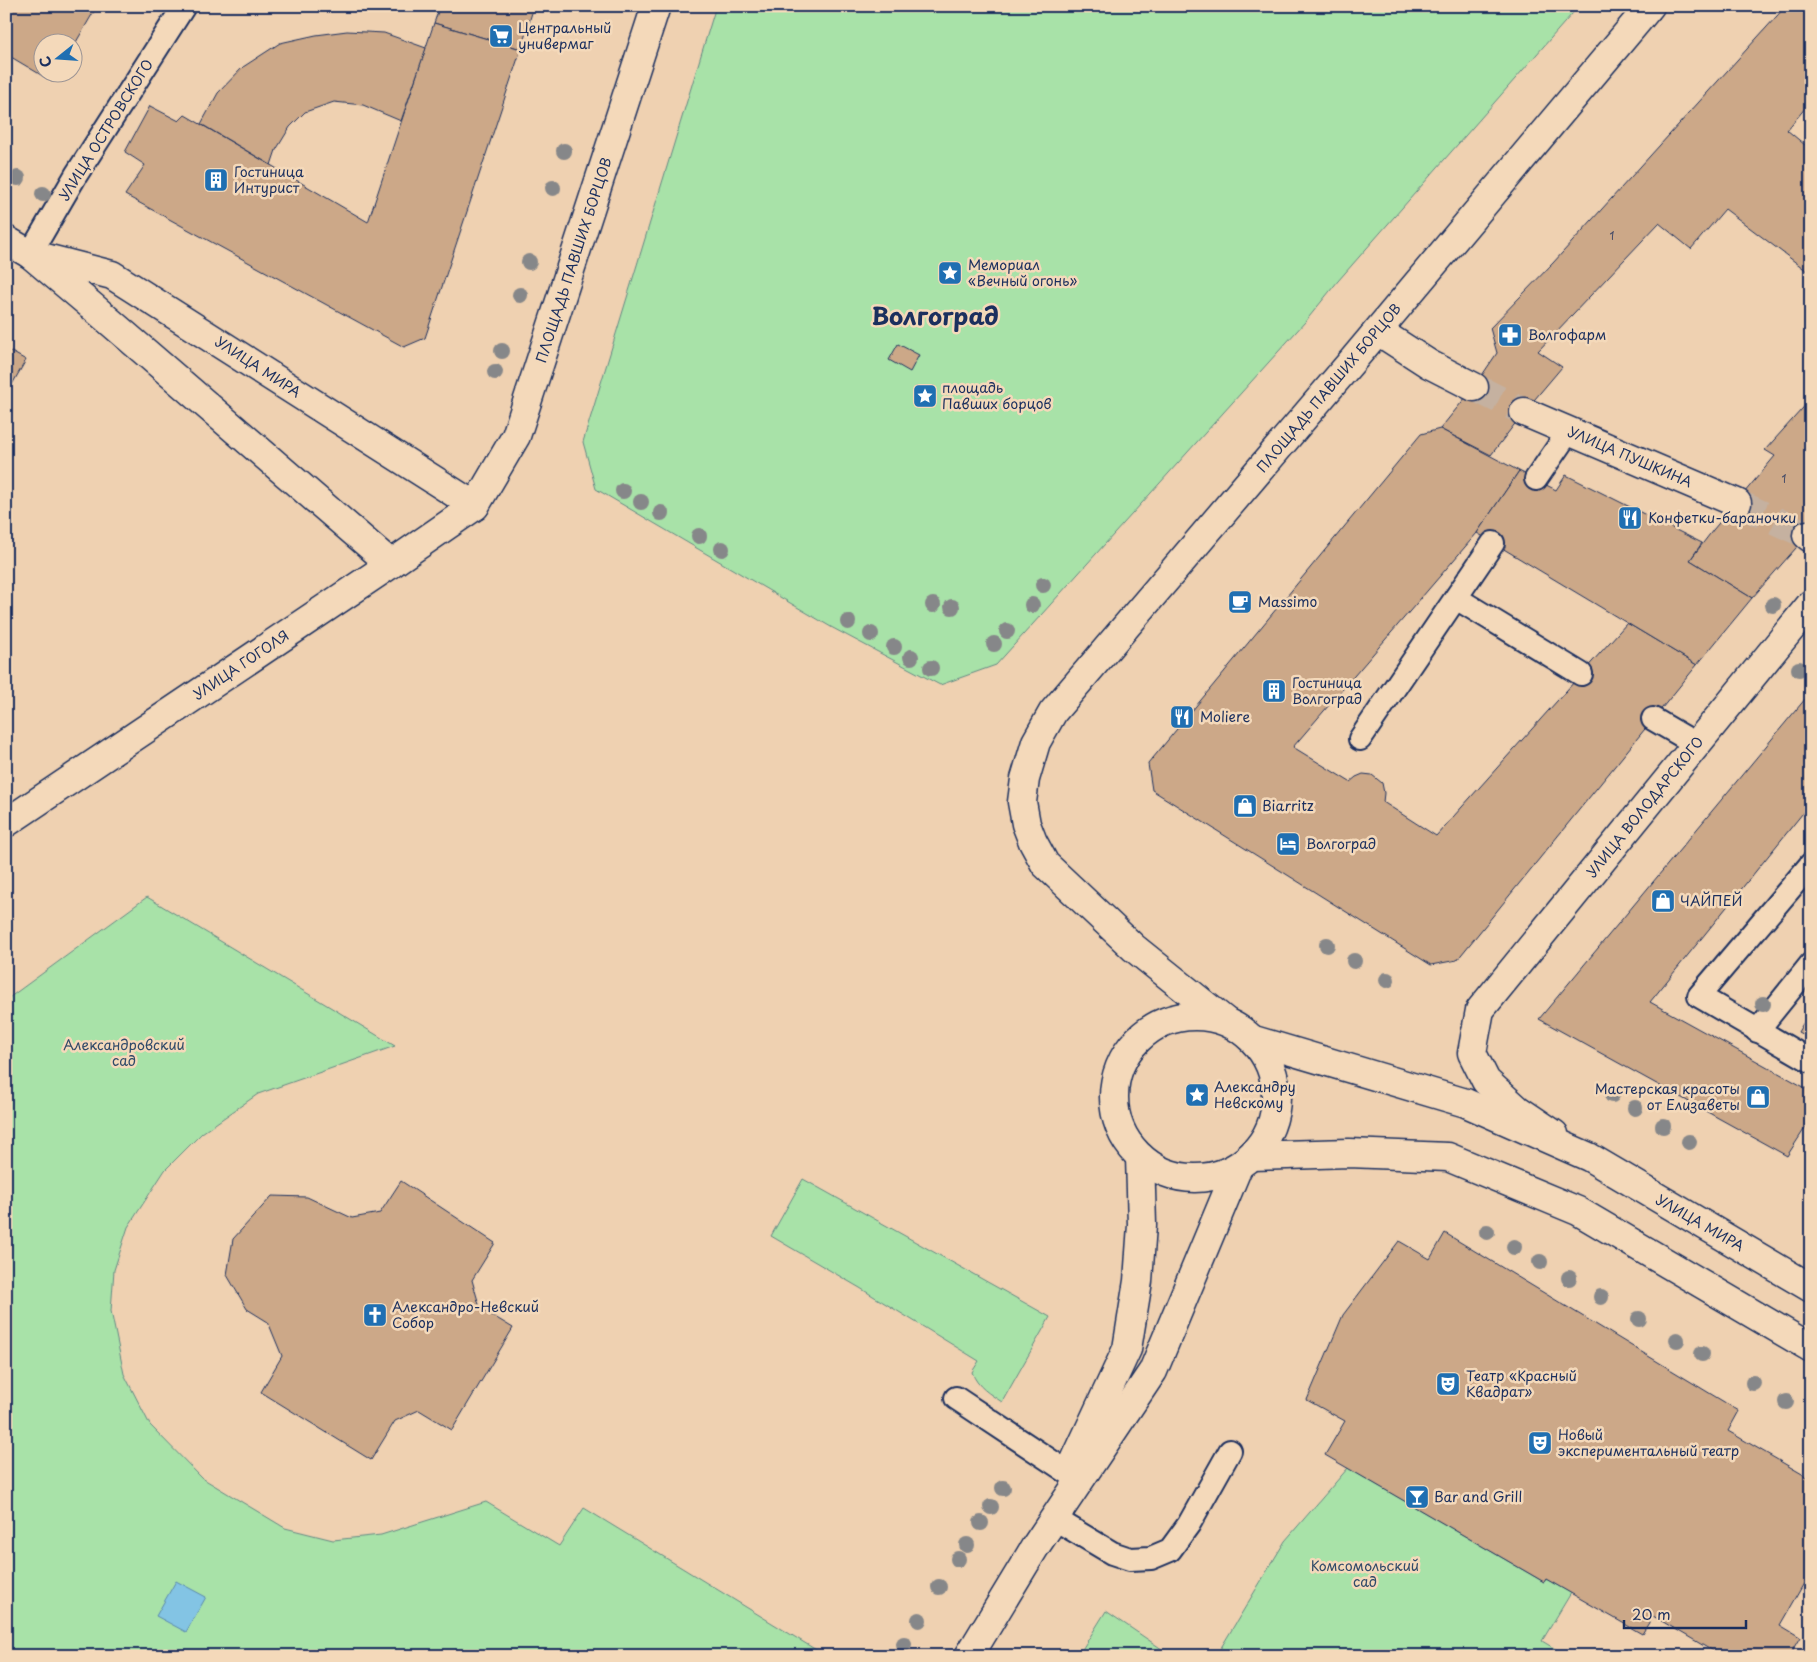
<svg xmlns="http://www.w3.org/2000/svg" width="1817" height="1662" font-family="'Playpen Sans',sans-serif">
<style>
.green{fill:#a8e2a8;stroke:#628883}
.water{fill:#83c4e4;stroke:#5988ae}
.building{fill:#cca888;stroke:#1b2f5e}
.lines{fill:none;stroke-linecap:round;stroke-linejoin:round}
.street-tunnel{stroke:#c5b1a0;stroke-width:28;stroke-dasharray:28 14;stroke-linecap:butt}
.lane-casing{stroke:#1b2f5e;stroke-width:26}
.street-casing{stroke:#1b2f5e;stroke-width:31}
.secondary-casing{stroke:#1b2f5e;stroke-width:31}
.lane{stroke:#f4d9ba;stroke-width:22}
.street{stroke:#f4d9ba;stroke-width:28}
.secondary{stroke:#f4d9ba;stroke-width:28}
.tree{fill:#868789}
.labels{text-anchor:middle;stroke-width:5;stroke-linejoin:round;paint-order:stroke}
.number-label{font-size:11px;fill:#474d68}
.poi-label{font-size:14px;fill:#1b2f5e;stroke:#f4d9ba;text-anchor:start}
.street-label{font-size:14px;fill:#1b2f5e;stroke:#f4d9ba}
.park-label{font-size:14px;fill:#304a69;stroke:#f4d9ba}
.town-label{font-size:24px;font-weight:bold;fill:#1b2f5e;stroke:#f4d9ba}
</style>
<rect width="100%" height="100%" fill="#efd1b1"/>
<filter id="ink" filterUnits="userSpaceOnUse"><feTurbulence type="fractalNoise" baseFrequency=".02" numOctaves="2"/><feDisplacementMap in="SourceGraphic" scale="10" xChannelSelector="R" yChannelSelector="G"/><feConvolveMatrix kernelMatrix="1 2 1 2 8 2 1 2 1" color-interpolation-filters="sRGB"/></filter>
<g filter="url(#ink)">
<g class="green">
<path d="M716,6H1579L1338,281L1305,322L996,665L940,685L831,627L596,489L583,442Z"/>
<path d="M147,897L395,1046L258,1094L202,1133L165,1170L128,1227L114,1270L111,1311L124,1374L150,1425L202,1478L285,1528L333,1540L381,1535L486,1502L559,1546L584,1508L826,1656H6V1000Z"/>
<path d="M803,1179L1050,1317L1002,1402C990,1394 977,1387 972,1372L979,1361L860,1288L771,1236Z"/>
<path d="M1348,1468L1544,1582L1546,1579L1571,1593L1542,1641L1567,1656H1216L1285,1541Z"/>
<path d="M1106,1611L1172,1656H1078Z"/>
</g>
<path class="water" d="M176,1581L206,1597L186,1632L156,1616Z"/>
<g class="building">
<path d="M6,6H97L72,49V42H42V72H59L53,82L6,54Z"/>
<path d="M440,6H534L521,49L434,23Z"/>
<path d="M1786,6H1811V64L1806,69L1811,73V101L1787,130L1811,150V274L1725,209L1691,249L1659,223L1538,351L1562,367L1524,412L1491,455L1440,429L1474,387L1497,353L1490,328L1553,263Z"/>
<path d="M434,23L521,49L425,338L404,347L125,195L145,165L125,152L150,106L179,121L185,115L368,222Z"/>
<path d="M347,31L384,33L426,48L401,121L363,105L334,102L305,112L290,127L276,150L271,165L201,124L218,93L243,67L280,43L316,35Z"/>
<path d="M898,344L919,355L910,372L889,360Z"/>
<path d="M6,349L26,360L6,395Z"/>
<path d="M1811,399V531L1752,598L1690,560L1713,530L1775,456L1765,450Z"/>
<path d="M1440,429L1519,471L1477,533L1293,747L1350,782L1356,777L1363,774L1372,775L1382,783L1384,793L1383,802L1436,836L1627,623L1697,665L1457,960L1431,965L1152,790L1148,764L1421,434Z"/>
<path d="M1519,471L1556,490L1566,475L1702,543L1690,560L1752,598L1697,665L1477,533Z"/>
<path d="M1811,692V803L1650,1002L1811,1091V1119L1787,1156L1539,1019Z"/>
<path d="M1811,1010V1039L1798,1032Z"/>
<path d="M401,1181L495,1243L472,1280L480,1308L513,1328L452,1430L419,1410L395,1421L371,1460L261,1392L282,1356L268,1322L247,1309L227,1275L233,1239L272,1196L307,1197L352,1218L380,1213Z"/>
<path d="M1445,1233L1739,1411L1728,1431L1809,1478L1811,1475V1571L1780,1625L1800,1637L1789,1656H1714L1716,1653L1653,1616L1642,1634L1546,1579L1544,1582L1325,1455L1345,1421L1307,1400L1343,1315L1399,1241L1430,1259Z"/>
</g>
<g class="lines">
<g class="street-tunnel">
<path d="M1474,387L1524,412"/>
<path d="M1737,503L1807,535"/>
</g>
<defs>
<g id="lane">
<path d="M30,254L76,175L184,6"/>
<path d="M1536,479L1569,431"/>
<path d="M1456,598L1581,674"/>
<path d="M1653,719L1696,744"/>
<path d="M1360,739L1493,543"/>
<path d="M1811,864L1699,996L1811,1061"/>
<path d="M1757,1031L1811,964"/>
<path d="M956,1398L1069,1473"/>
<path d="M1055,1519L1112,1553L1130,1559L1151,1558L1170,1550L1189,1524L1230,1451"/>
</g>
<g id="street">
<path d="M1378,331L1429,364L1474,387"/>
<path d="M1524,412L1737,503"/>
<path d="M1807,535L1811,538"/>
<path d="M1554,1134L1517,1109L1486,1081L1472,1053L1480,1010L1811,604"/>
</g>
<g id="secondary">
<path d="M6,240L30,254L93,307L391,564"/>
<path d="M30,254L112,275L475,506"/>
<path d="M6,823L391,564L475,506L516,436L656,6"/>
<circle cx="1195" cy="1097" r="81"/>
<path d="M1225,1021L1134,948L1045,864L1033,842L1026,824L1022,802L1025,779L1036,742L1053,712L1353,360L1650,6"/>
<path d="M1254,1040L1466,1103L1589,1157L1811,1288"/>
<path d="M1252,1156L1349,1153L1448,1157L1578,1211L1811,1348"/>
<path d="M1072,1467L1127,1349L1138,1281L1142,1225L1140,1157"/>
<path d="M969,1656L1035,1547L1153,1371L1238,1167"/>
</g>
</defs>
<use href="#lane" class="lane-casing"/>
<use href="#street" class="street-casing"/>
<use href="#secondary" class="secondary-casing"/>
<use href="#lane" class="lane"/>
<use href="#street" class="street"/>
<use href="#secondary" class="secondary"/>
</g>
<g class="tree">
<circle cx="564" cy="151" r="8"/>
<circle cx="18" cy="178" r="8"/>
<circle cx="553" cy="188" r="8"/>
<circle cx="43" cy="194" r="8"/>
<circle cx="529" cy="262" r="8"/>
<circle cx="520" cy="295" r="8"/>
<circle cx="502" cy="351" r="8"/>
<circle cx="495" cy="372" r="8"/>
<circle cx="623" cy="491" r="8"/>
<circle cx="641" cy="502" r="8"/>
<circle cx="661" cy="513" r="8"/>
<circle cx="699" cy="536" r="8"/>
<circle cx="722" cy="549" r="8"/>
<circle cx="1043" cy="585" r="8"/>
<circle cx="933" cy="605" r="8"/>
<circle cx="1032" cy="605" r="8"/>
<circle cx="1773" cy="605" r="8"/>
<circle cx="952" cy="607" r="8"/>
<circle cx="848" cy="622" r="8"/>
<circle cx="1007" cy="631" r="8"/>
<circle cx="871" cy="634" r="8"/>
<circle cx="994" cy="644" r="8"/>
<circle cx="894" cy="647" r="8"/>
<circle cx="911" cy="657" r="8"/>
<circle cx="931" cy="668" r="8"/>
<circle cx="1799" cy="669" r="8"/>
<circle cx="1327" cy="945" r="8"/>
<circle cx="1354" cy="961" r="8"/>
<circle cx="1387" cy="980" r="8"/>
<circle cx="1763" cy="1004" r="8"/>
<circle cx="1612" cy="1095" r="8"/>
<circle cx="1635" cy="1108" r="8"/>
<circle cx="1663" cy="1126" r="8"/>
<circle cx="1689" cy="1142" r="8"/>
<circle cx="1487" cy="1232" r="8"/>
<circle cx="1514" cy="1247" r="8"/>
<circle cx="1540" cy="1262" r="8"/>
<circle cx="1569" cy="1278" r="8"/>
<circle cx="1601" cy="1297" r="8"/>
<circle cx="1639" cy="1319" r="8"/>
<circle cx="1677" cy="1340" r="8"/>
<circle cx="1702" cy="1354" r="8"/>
<circle cx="1753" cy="1383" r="8"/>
<circle cx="1786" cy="1402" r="8"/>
<circle cx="1003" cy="1488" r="8"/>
<circle cx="991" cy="1507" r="8"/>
<circle cx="981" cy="1523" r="8"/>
<circle cx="967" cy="1545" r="8"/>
<circle cx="958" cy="1559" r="8"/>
<circle cx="939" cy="1587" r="8"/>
<circle cx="919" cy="1620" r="8"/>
<circle cx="904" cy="1644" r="8"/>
</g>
</g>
<defs>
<symbol id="supermarket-square" viewBox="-11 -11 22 22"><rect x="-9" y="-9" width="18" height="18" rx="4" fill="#1f6fb2" stroke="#f4d9ba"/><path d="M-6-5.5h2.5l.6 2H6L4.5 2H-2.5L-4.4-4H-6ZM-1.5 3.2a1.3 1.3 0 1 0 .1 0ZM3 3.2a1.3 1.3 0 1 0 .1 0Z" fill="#fff"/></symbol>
<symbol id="building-square" viewBox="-11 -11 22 22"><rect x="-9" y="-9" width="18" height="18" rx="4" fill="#1f6fb2" stroke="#f4d9ba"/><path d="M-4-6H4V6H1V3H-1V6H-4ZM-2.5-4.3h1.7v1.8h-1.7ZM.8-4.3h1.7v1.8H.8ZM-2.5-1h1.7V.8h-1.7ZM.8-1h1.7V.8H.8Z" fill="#fff"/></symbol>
<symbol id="sight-square" viewBox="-11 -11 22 22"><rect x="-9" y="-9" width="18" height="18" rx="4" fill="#1f6fb2" stroke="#f4d9ba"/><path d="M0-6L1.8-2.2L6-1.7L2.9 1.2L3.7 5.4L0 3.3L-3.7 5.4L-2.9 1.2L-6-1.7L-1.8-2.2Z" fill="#fff"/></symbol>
<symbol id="pharmacy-square" viewBox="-11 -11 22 22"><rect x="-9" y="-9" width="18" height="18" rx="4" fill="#1f6fb2" stroke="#f4d9ba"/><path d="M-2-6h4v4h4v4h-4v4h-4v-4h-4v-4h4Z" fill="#fff"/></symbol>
<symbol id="restaurant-square" viewBox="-11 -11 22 22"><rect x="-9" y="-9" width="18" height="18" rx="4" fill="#1f6fb2" stroke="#f4d9ba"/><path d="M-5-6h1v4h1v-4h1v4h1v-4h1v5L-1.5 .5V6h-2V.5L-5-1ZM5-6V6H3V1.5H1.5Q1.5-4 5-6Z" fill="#fff"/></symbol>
<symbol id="cafe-square" viewBox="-11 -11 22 22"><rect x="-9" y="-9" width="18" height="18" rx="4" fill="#1f6fb2" stroke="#f4d9ba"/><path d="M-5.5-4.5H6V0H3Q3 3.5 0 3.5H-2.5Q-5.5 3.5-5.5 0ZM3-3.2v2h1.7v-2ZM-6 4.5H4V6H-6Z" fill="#fff"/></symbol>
<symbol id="shop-square" viewBox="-11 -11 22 22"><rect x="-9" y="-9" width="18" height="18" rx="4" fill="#1f6fb2" stroke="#f4d9ba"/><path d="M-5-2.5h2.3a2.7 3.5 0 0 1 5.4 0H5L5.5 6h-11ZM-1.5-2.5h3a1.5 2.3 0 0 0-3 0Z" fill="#fff"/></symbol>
<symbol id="hotel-square" viewBox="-11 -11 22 22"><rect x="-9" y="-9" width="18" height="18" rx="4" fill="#1f6fb2" stroke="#f4d9ba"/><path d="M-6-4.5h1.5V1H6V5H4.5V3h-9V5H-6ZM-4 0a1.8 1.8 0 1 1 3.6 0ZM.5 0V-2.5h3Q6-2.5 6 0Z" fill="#fff"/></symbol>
<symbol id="church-square" viewBox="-11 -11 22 22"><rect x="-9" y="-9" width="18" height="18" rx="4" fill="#1f6fb2" stroke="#f4d9ba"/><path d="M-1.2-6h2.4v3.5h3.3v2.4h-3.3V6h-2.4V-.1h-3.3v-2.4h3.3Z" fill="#fff"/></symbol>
<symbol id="theatre-square" viewBox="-11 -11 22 22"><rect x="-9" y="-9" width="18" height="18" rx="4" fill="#1f6fb2" stroke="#f4d9ba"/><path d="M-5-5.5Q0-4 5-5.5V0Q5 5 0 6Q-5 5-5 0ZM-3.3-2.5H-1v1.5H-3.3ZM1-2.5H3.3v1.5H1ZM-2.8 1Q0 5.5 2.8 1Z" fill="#fff"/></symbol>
<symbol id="bar-square" viewBox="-11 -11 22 22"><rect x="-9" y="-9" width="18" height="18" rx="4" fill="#1f6fb2" stroke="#f4d9ba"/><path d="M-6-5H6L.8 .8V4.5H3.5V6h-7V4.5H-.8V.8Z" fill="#fff"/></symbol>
</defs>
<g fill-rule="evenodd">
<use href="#supermarket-square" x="487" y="22" width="28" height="28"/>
<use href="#building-square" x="202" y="166" width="28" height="28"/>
<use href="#sight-square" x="936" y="259" width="28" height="28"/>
<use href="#pharmacy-square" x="1496" y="321" width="28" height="28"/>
<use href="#sight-square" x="911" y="382" width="28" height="28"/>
<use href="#restaurant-square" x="1616" y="504" width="28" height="28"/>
<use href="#cafe-square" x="1226" y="588" width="28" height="28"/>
<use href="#building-square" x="1260" y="677" width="28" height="28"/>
<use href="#restaurant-square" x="1168" y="703" width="28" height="28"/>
<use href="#shop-square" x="1231" y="792" width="28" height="28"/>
<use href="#hotel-square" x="1274" y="830" width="28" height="28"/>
<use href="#shop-square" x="1649" y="887" width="28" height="28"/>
<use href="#sight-square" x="1183" y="1081" width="28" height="28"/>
<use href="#shop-square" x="1744" y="1083" width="28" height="28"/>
<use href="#church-square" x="361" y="1301" width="28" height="28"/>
<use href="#theatre-square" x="1434" y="1370" width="28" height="28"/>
<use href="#theatre-square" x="1526" y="1429" width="28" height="28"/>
<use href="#bar-square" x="1403" y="1483" width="28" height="28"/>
</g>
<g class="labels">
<g class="number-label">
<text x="1612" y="240">1</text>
<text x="1784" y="483">1</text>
</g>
<g class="poi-label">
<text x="518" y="33">Центральный<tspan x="518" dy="16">универмаг</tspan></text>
<text x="234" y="177">Гостиница<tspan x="234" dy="16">Интурист</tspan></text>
<text x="968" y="270">Мемориал<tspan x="968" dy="16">«Вечный огонь»</tspan></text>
<text x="1528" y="340">Волгофарм</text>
<text x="942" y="393">площадь<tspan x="942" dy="16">Павших борцов</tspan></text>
<text x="1648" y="523">Конфетки-бараночки</text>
<text x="1258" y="607">Massimo</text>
<text x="1292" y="688">Гостиница<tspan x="1292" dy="16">Волгоград</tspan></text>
<text x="1200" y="722">Moliere</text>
<text x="1262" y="811">Biarritz</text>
<text x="1306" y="849">Волгоград</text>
<text x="1680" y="906">ЧАЙПЕЙ</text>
<text x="1214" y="1092">Александру<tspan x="1214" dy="16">Невскому</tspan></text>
<text x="1740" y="1094" text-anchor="end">Мастерская красоты<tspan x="1740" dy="16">от Елизаветы</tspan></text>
<text x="392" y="1312">Александро-Невский<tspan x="392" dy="16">Собор</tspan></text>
<text x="1466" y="1381">Театр «Красный<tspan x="1466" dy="16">Квадрат»</tspan></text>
<text x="1558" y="1440">Новый<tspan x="1558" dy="16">экспериментальный театр</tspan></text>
<text x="1434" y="1502">Bar and Grill</text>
</g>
<g class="street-label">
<text transform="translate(106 130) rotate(-58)" y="5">УЛИЦА ОСТРОВСКОГО</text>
<text transform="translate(574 260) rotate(-72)" y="5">ПЛОЩАДЬ ПАВШИХ БОРЦОВ</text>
<text transform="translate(258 367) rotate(33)" y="5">УЛИЦА МИРА</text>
<text transform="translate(1329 388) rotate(-50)" y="5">ПЛОЩАДЬ ПАВШИХ БОРЦОВ</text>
<text transform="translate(1630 457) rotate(23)" y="5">УЛИЦА ПУШКИНА</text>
<text transform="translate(241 665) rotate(-34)" y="5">УЛИЦА ГОГОЛЯ</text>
<text transform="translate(1645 807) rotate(-51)" y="5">УЛИЦА ВОЛОДАРСКОГО</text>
<text transform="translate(1700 1223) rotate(30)" y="5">УЛИЦА МИРА</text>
</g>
<g class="park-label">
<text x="124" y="1050">Александровский<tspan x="124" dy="16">сад</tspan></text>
<text x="1365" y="1571">Комсомольский<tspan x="1365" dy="16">сад</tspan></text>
</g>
<g class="town-label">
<text x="935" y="325">Волгоград</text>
</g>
</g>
<rect width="1817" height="1662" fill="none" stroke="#f4d9ba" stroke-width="25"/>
<rect x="12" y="12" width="1792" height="1637" fill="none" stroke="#1b2f5e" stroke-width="2" filter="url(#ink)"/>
<g transform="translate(58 58) rotate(253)"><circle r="24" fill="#f4d9ba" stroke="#9d9595"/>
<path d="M0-4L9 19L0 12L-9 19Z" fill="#1f6fb2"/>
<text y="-8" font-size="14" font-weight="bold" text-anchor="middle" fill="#1b2f5e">С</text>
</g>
<path d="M1624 1620v8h122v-8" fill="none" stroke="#1b2f5e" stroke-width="2.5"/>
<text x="1632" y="1620" font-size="15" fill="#1b2f5e" stroke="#f4d9ba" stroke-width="4" paint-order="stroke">20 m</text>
</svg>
